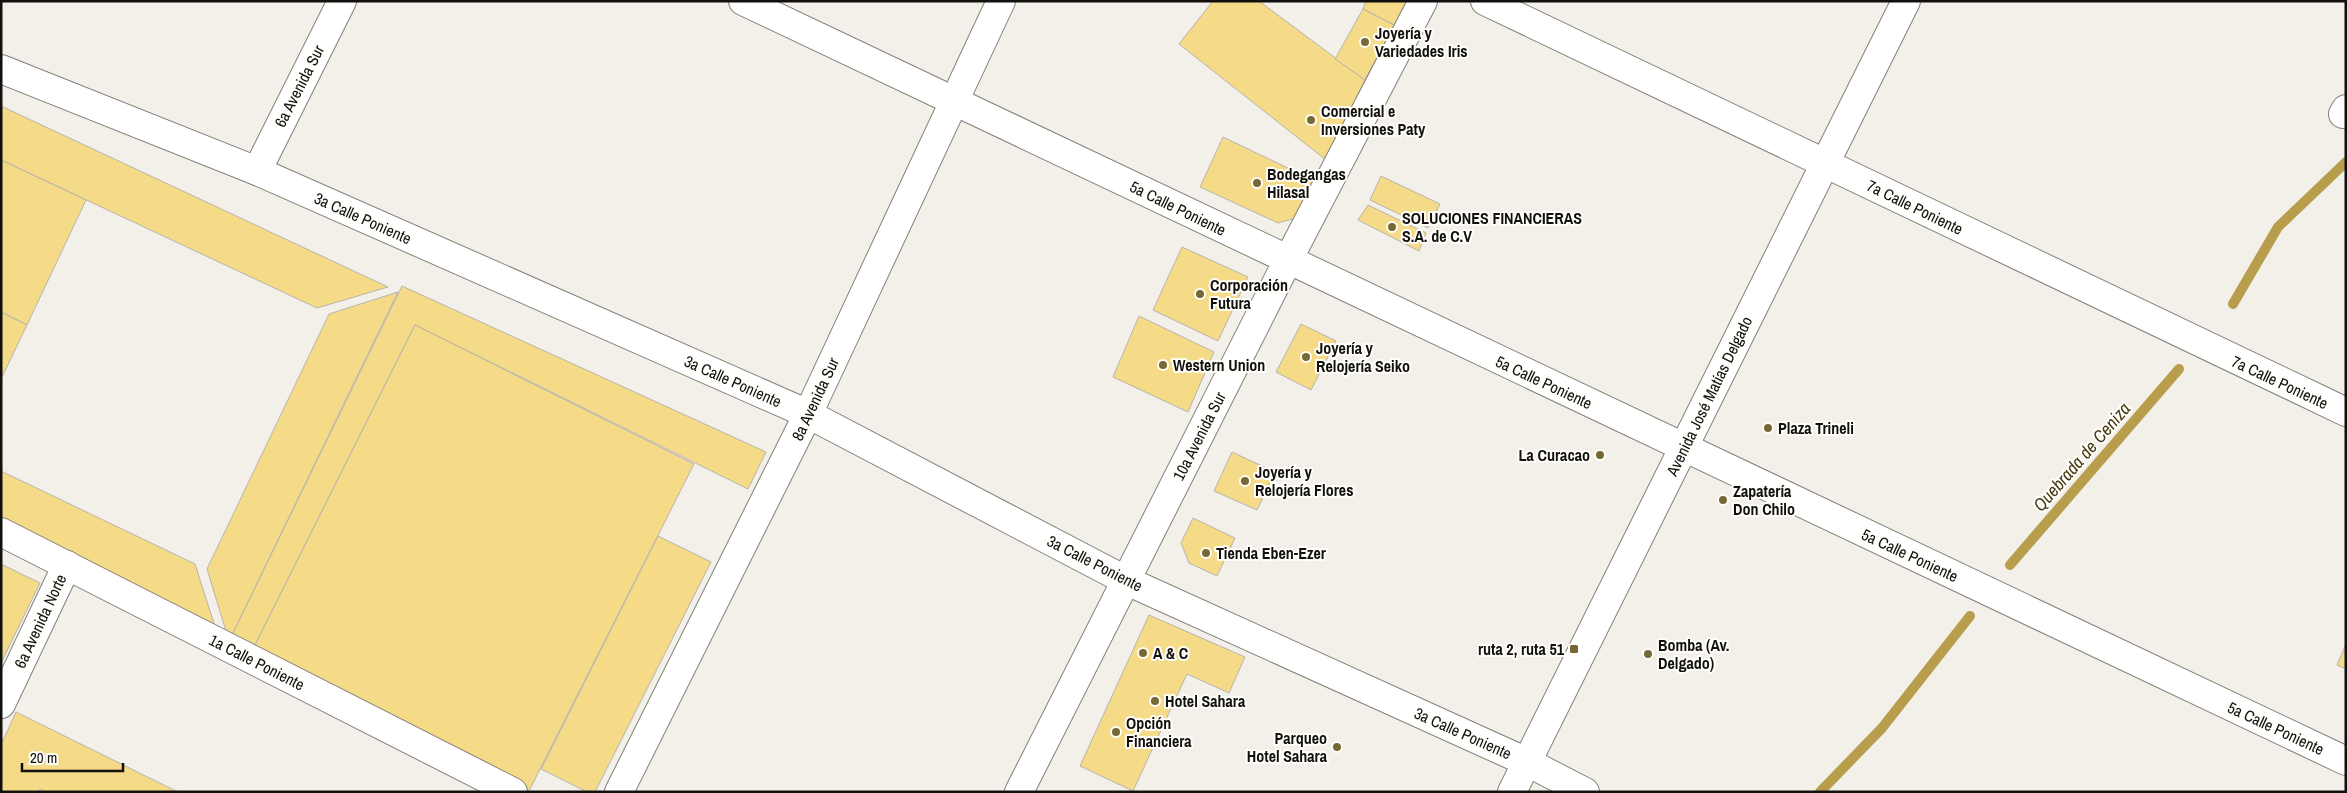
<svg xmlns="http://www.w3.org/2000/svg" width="2347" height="793" font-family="'Archivo Narrow',sans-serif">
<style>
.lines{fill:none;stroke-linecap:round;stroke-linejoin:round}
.stream{stroke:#b79d4c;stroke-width:10}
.building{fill:#f5da88;stroke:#b6b4ad}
.minor-casing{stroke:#828079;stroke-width:30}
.minor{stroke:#fff;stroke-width:28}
.poi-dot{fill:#776735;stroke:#fffef9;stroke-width:2}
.labels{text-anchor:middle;stroke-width:4;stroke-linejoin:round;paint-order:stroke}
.poi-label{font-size:16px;font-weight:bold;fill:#11100e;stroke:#fffef9;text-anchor:start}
.street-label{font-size:16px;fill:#11100e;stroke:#fffef9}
.water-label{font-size:18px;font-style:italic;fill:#463a17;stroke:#fffef9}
</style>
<rect width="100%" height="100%" fill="#f3f0e9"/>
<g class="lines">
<g class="stream">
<path d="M2233,304L2278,227L2346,162"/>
<path d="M2010,565L2179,369"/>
<path d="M1820,792L1882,728L1970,616"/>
</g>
</g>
<g class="building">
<path d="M1213,1H1259L1365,80L1326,160L1179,44Z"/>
<path d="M1366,1H1407L1394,25L1363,9Z"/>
<path d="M1363,9L1394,25L1365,80L1335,59Z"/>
<path d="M1,106L388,287L317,308L1,160Z"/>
<path d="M1223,137L1313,180L1296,218L1278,223L1200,187Z"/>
<path d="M1,160L86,200L27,325L1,312Z"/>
<path d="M1381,176L1440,204L1428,228L1370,200Z"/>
<path d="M1368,205L1426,233L1419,251L1358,220Z"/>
<path d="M1182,247L1248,277L1218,341L1153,310Z"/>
<path d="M402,286L766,452L748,489L415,325L251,653L229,641Z"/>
<path d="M398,292L229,641L207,569L329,314Z"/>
<path d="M1,312L27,325L1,379Z"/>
<path d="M1139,316L1214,352L1188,412L1113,377Z"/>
<path d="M1301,324L1336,341L1311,390L1276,372Z"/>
<path d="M415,325L694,464L529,791L251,653Z"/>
<path d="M1232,452L1275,472L1257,510L1214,491Z"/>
<path d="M1,471L195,564L218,636L1,527Z"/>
<path d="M1193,518L1235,538L1217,576L1189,563L1181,543Z"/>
<path d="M658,536L711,562L595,792H587L541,769Z"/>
<path d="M1,564L40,583L1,663Z"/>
<path d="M1149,615L1245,657L1229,693L1187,674L1133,791L1080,766Z"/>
<path d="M2346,644V669L2337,665Z"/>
<path d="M16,712L178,792H46L40,789L38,792H1V745Z"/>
</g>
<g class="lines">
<defs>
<g id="minor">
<path d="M743,1L2346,761"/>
<path d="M1485,1L2346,412"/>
<path d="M1,69L257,171L808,414L1127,581L1527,762L1585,792"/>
<path d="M2343,114L2346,109"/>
<path d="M257,171L342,1"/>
<path d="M1,532L513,792"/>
<path d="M1,704L67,565"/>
<path d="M619,792L808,414L1001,1"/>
<path d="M1019,792L1288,260L1423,1"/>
<path d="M1512,792L1906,1"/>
</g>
</defs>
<use href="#minor" class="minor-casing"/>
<use href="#minor" class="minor"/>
</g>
<g class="poi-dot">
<circle cx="1365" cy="42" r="5"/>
<circle cx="1311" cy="120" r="5"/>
<circle cx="1257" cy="183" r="5"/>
<circle cx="1392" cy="227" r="5"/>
<circle cx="1200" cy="294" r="5"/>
<circle cx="1306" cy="357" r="5"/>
<circle cx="1163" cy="365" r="5"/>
<circle cx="1768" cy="428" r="5"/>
<circle cx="1600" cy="455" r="5"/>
<circle cx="1245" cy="481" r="5"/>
<circle cx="1723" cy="500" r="5"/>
<circle cx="1206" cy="553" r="5"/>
<rect x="1569" y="644" width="10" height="10" rx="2.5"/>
<circle cx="1143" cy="653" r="5"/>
<circle cx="1648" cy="654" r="5"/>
<circle cx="1155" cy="701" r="5"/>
<circle cx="1116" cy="732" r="5"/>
<circle cx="1337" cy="747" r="5"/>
</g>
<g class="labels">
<g class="poi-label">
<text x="1375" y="39">Joyería y<tspan x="1375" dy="18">Variedades Iris</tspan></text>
<text x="1321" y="117">Comercial e<tspan x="1321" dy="18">Inversiones Paty</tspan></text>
<text x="1267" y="180">Bodegangas<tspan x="1267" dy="18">Hilasal</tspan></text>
<text x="1402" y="224">SOLUCIONES FINANCIERAS<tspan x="1402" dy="18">S.A. de C.V</tspan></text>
<text x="1210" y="291">Corporación<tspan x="1210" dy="18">Futura</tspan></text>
<text x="1316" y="354">Joyería y<tspan x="1316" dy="18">Relojería Seiko</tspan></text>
<text x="1173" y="371">Western Union</text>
<text x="1778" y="434">Plaza Trineli</text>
<text x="1590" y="461" text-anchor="end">La Curacao</text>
<text x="1255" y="478">Joyería y<tspan x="1255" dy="18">Relojería Flores</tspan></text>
<text x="1733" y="497">Zapatería<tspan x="1733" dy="18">Don Chilo</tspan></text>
<text x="1216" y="559">Tienda Eben-Ezer</text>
<text x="1658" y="651">Bomba (Av.<tspan x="1658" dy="18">Delgado)</tspan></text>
<text x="1564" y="655" text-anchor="end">ruta 2, ruta 51</text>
<text x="1153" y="659">A &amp; C</text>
<text x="1165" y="707">Hotel Sahara</text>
<text x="1126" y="729">Opción<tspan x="1126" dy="18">Financiera</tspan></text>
<text x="1327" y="744" text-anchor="end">Parqueo<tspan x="1327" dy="18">Hotel Sahara</tspan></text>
</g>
<g class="street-label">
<text transform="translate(299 86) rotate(-63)" y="6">6a Avenida Sur</text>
<text transform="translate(1915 207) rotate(26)" y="6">7a Calle Poniente</text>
<text transform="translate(1178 208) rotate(26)" y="6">5a Calle Poniente</text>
<text transform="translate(363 218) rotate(24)" y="6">3a Calle Poniente</text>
<text transform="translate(733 381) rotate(24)" y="6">3a Calle Poniente</text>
<text transform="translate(1544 382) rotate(25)" y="6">5a Calle Poniente</text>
<text transform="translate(2280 382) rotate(25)" y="6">7a Calle Poniente</text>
<text transform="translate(1709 396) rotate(-64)" y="6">Avenida José Matías Delgado</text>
<text transform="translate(815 399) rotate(-65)" y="6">8a Avenida Sur</text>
<text transform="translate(1199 436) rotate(-63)" y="6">10a Avenida Sur</text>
<text transform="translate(1910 555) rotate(25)" y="6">5a Calle Poniente</text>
<text transform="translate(1095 563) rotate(27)" y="6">3a Calle Poniente</text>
<text transform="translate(40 621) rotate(-65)" y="6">6a Avenida Norte</text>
<text transform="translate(257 662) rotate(27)" y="6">1a Calle Poniente</text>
<text transform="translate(2276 728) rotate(25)" y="6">5a Calle Poniente</text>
<text transform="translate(1463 733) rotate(24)" y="6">3a Calle Poniente</text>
</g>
<g class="water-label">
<text transform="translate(2082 457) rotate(-49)" y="6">Quebrada de Ceniza</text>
</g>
</g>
<rect width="2347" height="793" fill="none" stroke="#11100e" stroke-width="5"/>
<path d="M22 763v8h101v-8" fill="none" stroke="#11100e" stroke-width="2.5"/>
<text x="30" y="763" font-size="15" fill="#11100e" stroke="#fffef9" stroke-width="4" paint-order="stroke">20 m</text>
</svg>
